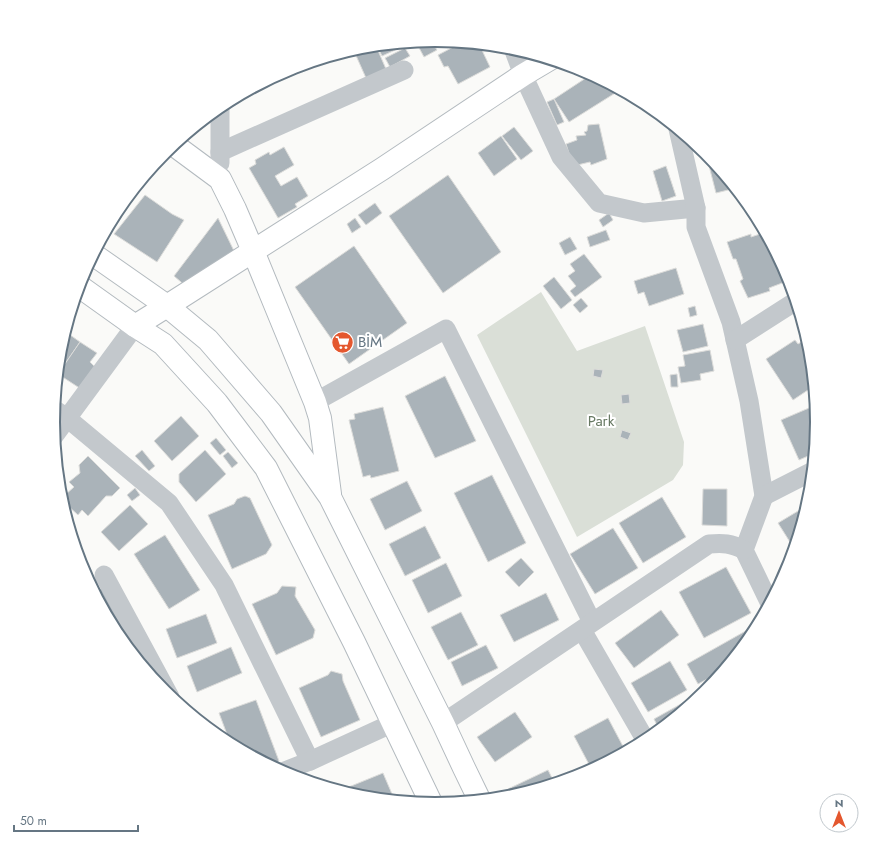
<svg xmlns="http://www.w3.org/2000/svg" width="871" height="845" font-family="Jost,sans-serif">
<style>
.green{fill:#dadfd7}
.building{fill:#aab3b9;stroke:#dcdcda}
.lines{fill:none;stroke-linecap:round;stroke-linejoin:round}
.secondary-casing{stroke:#b3babf;stroke-width:24}
.street{stroke:#c3c8cc;stroke-width:19}
.secondary{stroke:#fff;stroke-width:22}
.labels{text-anchor:middle;stroke-width:4;stroke-linejoin:round;paint-order:stroke}
.poi-label{font-size:15px;fill:#657683;stroke:#fff;text-anchor:start}
.park-label{font-size:15px;fill:#687a64;stroke:#fff}
.rim{fill:none;stroke:#657683;stroke-width:2}
</style>
<rect width="100%" height="100%" fill="#fafaf8"/>
<path class="green" d="M541,292L577,351L645,326L684,442L683,465L673,480L577,537L477,335Z"/>
<g class="building">
<path d="M436,40L444,41L434,45L437,50L424,57L417,44L422,41Z"/>
<path d="M405,43L406,45L382,56L377,46Z"/>
<path d="M461,43H465L466,44L468,43L479,44L490,67L458,84L448,66L444,67L438,55Z"/>
<path d="M376,46L386,69L366,78L354,51L362,47Z"/>
<path d="M405,48L410,56L390,67L385,58Z"/>
<path d="M592,74L620,90L569,122L554,99Z"/>
<path d="M554,99L564,122L557,125L547,102Z"/>
<path d="M599,124L607,159L591,165L590,162L573,166L566,144L577,140L576,136L586,135L584,132L587,131L588,125Z"/>
<path d="M514,127L533,151L521,160L502,136Z"/>
<path d="M501,136L517,159L494,176L478,153Z"/>
<path d="M284,147L294,165L275,176L281,186L297,177L308,196L295,204L297,207L278,218L249,168L256,164L255,160L269,152L270,155Z"/>
<path d="M707,153L739,192L733,194L732,189L716,193L706,154Z"/>
<path d="M666,166L676,196L662,201L653,171Z"/>
<path d="M448,175L501,252L443,293L389,216Z"/>
<path d="M145,195L172,214L184,220L157,262L114,234Z"/>
<path d="M375,203L382,213L366,225L358,215Z"/>
<path d="M609,213L613,220L603,227L599,220Z"/>
<path d="M218,218L235,253L188,288L174,276Z"/>
<path d="M355,218L361,227L352,233L347,224Z"/>
<path d="M606,230L610,240L590,247L587,237Z"/>
<path d="M766,232L790,280L769,288L770,291L748,298L740,281L743,279L736,259H733L727,242L751,234V237Z"/>
<path d="M570,237L577,249L565,255L559,243Z"/>
<path d="M354,246L407,323L349,364L295,287Z"/>
<path d="M584,254L602,277L575,297L570,291L576,286L568,276L575,271L570,264Z"/>
<path d="M676,268L684,294L649,306L644,292L638,294L634,281Z"/>
<path d="M554,277L572,300L561,309L543,286Z"/>
<path d="M581,298L588,306L580,313L573,305Z"/>
<path d="M695,306L697,315L690,317L688,308Z"/>
<path d="M703,324L708,346L683,352L677,330Z"/>
<path d="M66,332L80,342L58,374L60,348L64,335Z"/>
<path d="M808,338L811,348L814,386L793,400L766,359L795,340L798,344Z"/>
<path d="M80,342L97,353L90,362L97,369L81,389L58,374Z"/>
<path d="M710,350L714,371L700,374L701,380L681,383L678,367L685,366L683,355Z"/>
<path d="M594,369L603,370L601,378L593,376Z"/>
<path d="M677,374L678,387H671L670,375Z"/>
<path d="M445,376L476,441L435,458L405,396Z"/>
<path d="M629,394L630,403L622,404L621,395Z"/>
<path d="M816,405L818,423L815,453L799,460L781,420Z"/>
<path d="M383,407L399,471L371,478L370,475L363,477L349,420L355,419L354,414Z"/>
<path d="M181,416L199,436L172,461L154,441Z"/>
<path d="M622,430L631,433L628,440L620,437Z"/>
<path d="M216,438L226,450L220,455L210,443Z"/>
<path d="M142,450L155,466L149,471L135,456Z"/>
<path d="M205,450L226,474L196,502L179,482V474Z"/>
<path d="M228,452L238,463L232,468L223,456Z"/>
<path d="M88,456L120,488L112,496H106L88,516L82,510L78,515L67,505L69,500L65,495L74,487L69,482L80,473L79,465Z"/>
<path d="M492,475L526,543L488,562L454,493Z"/>
<path d="M407,481L422,511L385,530L370,499Z"/>
<path d="M135,488L140,495L132,501L127,495Z"/>
<path d="M703,489H727V526L702,525Z"/>
<path d="M245,496L250,498L272,545L266,554L232,569L208,515L234,504L237,499Z"/>
<path d="M662,497L686,537L643,563L619,523Z"/>
<path d="M130,505L148,524L119,551L101,532Z"/>
<path d="M808,505L795,550L778,523Z"/>
<path d="M425,526L441,558L405,576L389,544Z"/>
<path d="M613,528L638,568L595,594L570,554Z"/>
<path d="M165,535L200,590L169,609L134,554Z"/>
<path d="M75,546L82,550L78,557Z"/>
<path d="M521,558L534,572L519,587L505,572Z"/>
<path d="M446,563L462,596L428,613L412,580Z"/>
<path d="M726,567L751,613L704,638L679,592Z"/>
<path d="M106,586L132,637L123,642L117,635L95,592Z"/>
<path d="M282,586L296,587L295,596L315,630L313,638L276,655L252,604L277,593Z"/>
<path d="M546,593L559,620L514,642L500,615Z"/>
<path d="M661,610L679,635L634,668L615,643Z"/>
<path d="M461,612L478,645L448,660L431,627Z"/>
<path d="M206,614L217,643L177,658L166,629Z"/>
<path d="M751,628L754,633L753,635L714,683L711,677L698,684L687,664Z"/>
<path d="M486,645L498,668L462,686L451,662Z"/>
<path d="M231,647L242,673L197,692L187,666Z"/>
<path d="M670,661L687,690L648,712L631,683Z"/>
<path d="M331,671L342,674L343,681L360,720L321,737L299,688L328,675Z"/>
<path d="M697,695L699,699L660,731L654,719Z"/>
<path d="M256,700L279,761L268,765L231,745L219,713Z"/>
<path d="M515,712L532,737L495,762L477,737Z"/>
<path d="M608,718L626,752L592,770L574,736Z"/>
<path d="M548,770L555,784L512,797L508,789Z"/>
<path d="M383,773L395,801L361,798L339,791Z"/>
</g>
<g class="lines">
<defs>
<g id="secondary">
<path d="M174,145L220,179L235,209L253,251L315,402L320,418L330,494"/>
<path d="M94,255L167,306L208,340L271,413L330,497L443,723L464,768L480,801"/>
<path d="M79,286L135,326L163,344L217,403L266,468L354,642L432,805"/>
<path d="M135,326L167,306L382,169L523,75L550,59"/>
</g>
</defs>
<use href="#secondary" class="secondary-casing"/>
<g class="street">
<path d="M513,48L523,75L561,157L599,203L644,213L696,208"/>
<path d="M678,129L696,208V227L731,322L749,401L764,496L744,550L770,604"/>
<path d="M220,152L404,70"/>
<path d="M220,163V107"/>
<path d="M735,340L796,301"/>
<path d="M315,402L446,329L592,622"/>
<path d="M54,409L67,418L169,503L224,585L310,761L393,723"/>
<path d="M54,436L135,326"/>
<path d="M764,496L813,471"/>
<path d="M104,575L170,697"/>
<path d="M582,630L646,741"/>
<path d="M443,723L709,544C723,543 731,543 744,550"/>
<path d="M282,772L310,761"/>
</g>
<use href="#secondary" class="secondary"/>
</g>
<defs>
<symbol id="supermarket-disc" viewBox="-11 -11 22 22"><circle r="9.5" fill="#e4572e" stroke="#fff"/><path d="M-6-5.5h2.5l.6 2H6L4.5 2H-2.5L-4.4-4H-6ZM-1.5 3.2a1.3 1.3 0 1 0 .1 0ZM3 3.2a1.3 1.3 0 1 0 .1 0Z" fill="#fff"/></symbol>
</defs>
<g fill-rule="evenodd">
<use href="#supermarket-disc" x="330" y="330" width="25" height="25"/>
</g>
<g class="labels">
<g class="poi-label">
<text x="358" y="347">BİM</text>
</g>
<g class="park-label">
<text x="601" y="426">Park</text>
</g>
</g>
<path d="M0 0H871V845H0ZM60 422a375 375 0 1 1 750 0a375 375 0 1 1-750 0Z" fill="#fff" fill-rule="evenodd"/>
<path class="rim" d="M60 422a375 375 0 1 1 750 0a375 375 0 1 1-750 0Z"/>
<g transform="translate(839 813)"><circle r="19" fill="#ffffff" stroke="#c1c8cd"/>
<path d="M0-3L7 15L0 10L-7 15Z" fill="#e4572e"/>
<text y="-6" font-size="11" font-weight="bold" text-anchor="middle" fill="#657683">N</text>
</g>
<path d="M14 825v6h124v-6" fill="none" stroke="#657683" stroke-width="2"/>
<text x="20" y="825" font-size="12" fill="#657683" stroke="#ffffff" stroke-width="3" paint-order="stroke">50 m</text>
</svg>
